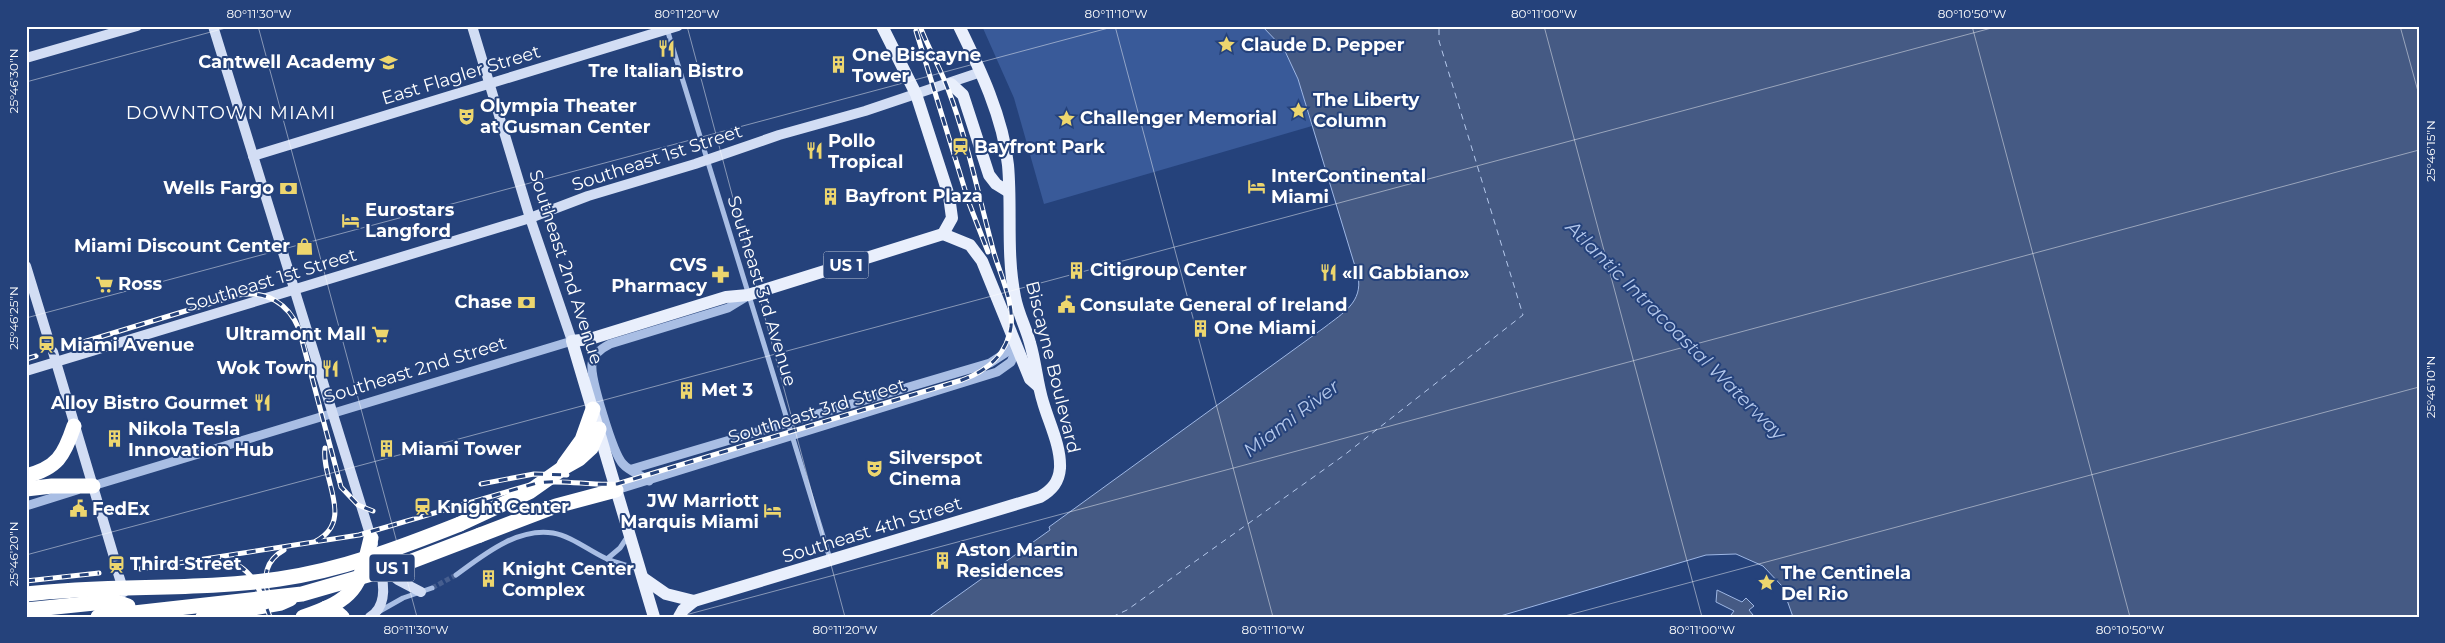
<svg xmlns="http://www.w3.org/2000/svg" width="2445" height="643" font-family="Montserrat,sans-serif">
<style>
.green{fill:#395a99}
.water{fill:#455a84;stroke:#9eb7e5}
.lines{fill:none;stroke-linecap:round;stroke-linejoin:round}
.ferry{stroke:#b4c8ec;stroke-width:1;stroke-dasharray:6 5;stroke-linecap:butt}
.minor-tunnel{stroke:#465e8f;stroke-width:5;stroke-dasharray:5 2.5;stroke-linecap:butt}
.secondary-tunnel{stroke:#465e8f;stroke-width:10;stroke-dasharray:10 5;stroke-linecap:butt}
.minor{stroke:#a9bee4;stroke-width:5}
.tertiary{stroke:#a9bee4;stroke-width:9}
.secondary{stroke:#d2ddf4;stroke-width:10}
.primary{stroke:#e9effc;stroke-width:12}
.motorway{stroke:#fff;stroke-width:15}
.rail-casing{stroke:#fff;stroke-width:5}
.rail{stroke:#25427b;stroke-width:3;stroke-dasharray:9;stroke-linecap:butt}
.motorway-bridge{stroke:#fff;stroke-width:15}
.ticks{fill:none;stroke:#fff;stroke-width:1;stroke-opacity:0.45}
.labels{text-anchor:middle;stroke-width:4;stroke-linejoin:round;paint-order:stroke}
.shield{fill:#25427b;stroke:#bec6d7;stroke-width:1}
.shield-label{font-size:16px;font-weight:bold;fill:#fff}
.poi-label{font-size:18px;font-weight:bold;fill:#fff;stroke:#25427b;text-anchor:start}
.street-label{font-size:18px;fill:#fff;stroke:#25427b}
.neighbourhood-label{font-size:19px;letter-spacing:1px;fill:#fff;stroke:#25427b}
.water-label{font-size:19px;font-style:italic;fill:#b4c8ec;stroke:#25427b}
.neatline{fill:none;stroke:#fff;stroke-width:2}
.ticks-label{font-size:12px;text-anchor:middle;fill:#fff}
</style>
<rect width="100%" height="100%" fill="#25427b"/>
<path class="green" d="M982,26H1262C1295,54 1300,86 1312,126L1044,204L1014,98Z"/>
<g class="water">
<path d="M1262,26H2419V617H1793L1782,586L1763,566L1736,554L1706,555L1497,617H928L1050,530L1049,527L1325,327C1343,313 1363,302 1358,276L1298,79L1284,49Z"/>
<path d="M1717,590L1742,602L1746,598L1754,606L1749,610L1753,615L1749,617H1733L1731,615L1734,611L1716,602Z"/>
</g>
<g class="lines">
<path class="ferry" d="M1112,617L1127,610L1343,456L1523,315L1439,41V26"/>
<path class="minor-tunnel" d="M432,588L456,575"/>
<path class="secondary-tunnel" d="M114,557L118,573"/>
<g class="minor">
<path d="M667,29L830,559"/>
<path d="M607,559L620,548L628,536"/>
<path d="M456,575C482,556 517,527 553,533C571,536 588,550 605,558C616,563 627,565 638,569"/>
<path d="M380,611L403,598L432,588"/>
</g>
<g class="tertiary">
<path d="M632,469L990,363L1007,352L1011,334"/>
<path d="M649,481C641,475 629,471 623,464C613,454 590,377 592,364C593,354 602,348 610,344L728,308L746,297"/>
<path d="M89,487L572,341"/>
<path d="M616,490L997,372L1011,362L1017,348"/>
<path d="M26,506L77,490"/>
</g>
<g class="secondary">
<path d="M213,26L373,544"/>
<path d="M472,26L530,218L572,341"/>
<path d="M26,58L137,26"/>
<path d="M253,156L678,26"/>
<path d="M26,266L48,338"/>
<path d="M53,352L114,557"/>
<path d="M26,371L530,218L588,196L695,164L779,135L865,111L981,72"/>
<path d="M382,568L398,580L421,592"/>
<path d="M118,573L124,592"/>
<path d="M370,617C388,606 384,582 379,565"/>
</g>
<g class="primary">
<path d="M951,84L963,95L989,175L996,184L1009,192"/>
<path d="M943,234L970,245L982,261L1030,379L1038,386"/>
<path d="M643,578L666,594L694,601"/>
<path d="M654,617L572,341L590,339L726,297L748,295L943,234L952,218L949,196L916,94L882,26"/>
<path d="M679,617L683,610L694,601L1040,497C1052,490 1059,482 1060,468C1061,446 1049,423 1043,402C1037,383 1036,363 1030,343C1026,328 1018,313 1015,297C1006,253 1012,209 1008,165C1003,117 980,69 959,26"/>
</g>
<g class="motorway">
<path d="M564,465L582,440L593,409"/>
<path d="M26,476C57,468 64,456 74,426"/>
<path d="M26,489L52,486H93"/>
<path d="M460,524L529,492L563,468L579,459L591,448L599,429"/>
<path d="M480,535L556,506L616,490"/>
<path d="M326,608L335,611L342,617"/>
<path d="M26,610L114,601L128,606"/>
<path d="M203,617L281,603L290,599"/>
<path d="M303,617C355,599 359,589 371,538"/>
</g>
<defs>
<g id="rail">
<path d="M916,31L969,203L988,252"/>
<path d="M67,347L238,295C266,290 288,303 299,329L341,487L358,505L373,511"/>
<path d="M26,359L36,356"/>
<path d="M481,484L534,474L567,475"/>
<path d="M316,541C355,520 321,480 325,448"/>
<path d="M221,559C252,565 260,589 270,617"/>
<path d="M140,569L359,535L537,483C564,479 590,486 617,484L962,380C987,371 1007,354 1011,327C1014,302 1001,277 994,253C979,198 968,142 948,89C940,67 928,48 920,26"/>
<path d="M26,581L99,573"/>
<path d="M269,596C262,577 266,560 284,550"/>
</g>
</defs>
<use href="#rail" class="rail-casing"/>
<use href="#rail" class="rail"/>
<g class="motorway-bridge">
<path d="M26,594C110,584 196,591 279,579C342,570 402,547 460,524"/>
<path d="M98,617L302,594L399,566L480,535"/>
</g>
</g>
<path class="ticks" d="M258,26L417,617M687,26L845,617M1115,26L1273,617M1544,26L1702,617M1972,26L2130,617M2400,26L2419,95M26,82L233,26M26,318L1116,26M26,555L1999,26M678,617L2419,150M1561,617L2419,387"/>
<defs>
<symbol id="sight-bare" viewBox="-9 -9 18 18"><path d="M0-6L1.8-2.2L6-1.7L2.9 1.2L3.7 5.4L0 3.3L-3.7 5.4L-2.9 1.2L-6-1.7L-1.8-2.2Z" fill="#edd66e" stroke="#25427b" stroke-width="2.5" paint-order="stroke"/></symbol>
<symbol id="restaurant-bare" viewBox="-9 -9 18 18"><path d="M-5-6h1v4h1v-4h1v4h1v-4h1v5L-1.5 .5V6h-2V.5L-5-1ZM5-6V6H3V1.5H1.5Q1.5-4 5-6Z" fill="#edd66e" stroke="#25427b" stroke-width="2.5" paint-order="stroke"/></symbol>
<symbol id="school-bare" viewBox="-9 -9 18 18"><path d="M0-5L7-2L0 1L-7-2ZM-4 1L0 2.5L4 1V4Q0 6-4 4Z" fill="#edd66e" stroke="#25427b" stroke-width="2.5" paint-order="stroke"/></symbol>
<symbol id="building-bare" viewBox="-9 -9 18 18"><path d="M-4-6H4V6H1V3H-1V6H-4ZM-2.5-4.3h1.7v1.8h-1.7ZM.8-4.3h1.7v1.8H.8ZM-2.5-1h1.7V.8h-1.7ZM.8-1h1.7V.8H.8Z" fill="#edd66e" stroke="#25427b" stroke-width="2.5" paint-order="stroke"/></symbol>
<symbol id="theatre-bare" viewBox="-9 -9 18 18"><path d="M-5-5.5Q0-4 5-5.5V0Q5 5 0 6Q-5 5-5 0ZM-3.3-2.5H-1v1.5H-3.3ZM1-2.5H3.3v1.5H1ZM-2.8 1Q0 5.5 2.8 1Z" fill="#edd66e" stroke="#25427b" stroke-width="2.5" paint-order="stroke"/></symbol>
<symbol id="station-bare" viewBox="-9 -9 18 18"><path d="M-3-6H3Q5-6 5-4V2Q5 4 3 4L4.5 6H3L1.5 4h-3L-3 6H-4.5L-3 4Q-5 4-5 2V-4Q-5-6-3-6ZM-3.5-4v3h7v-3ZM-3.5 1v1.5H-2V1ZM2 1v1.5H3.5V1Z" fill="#edd66e" stroke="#25427b" stroke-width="2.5" paint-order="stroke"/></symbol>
<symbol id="hotel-bare" viewBox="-9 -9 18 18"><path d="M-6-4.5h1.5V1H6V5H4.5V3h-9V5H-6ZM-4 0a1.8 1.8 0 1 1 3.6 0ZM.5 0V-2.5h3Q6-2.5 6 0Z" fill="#edd66e" stroke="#25427b" stroke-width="2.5" paint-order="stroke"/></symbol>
<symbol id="bank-bare" viewBox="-9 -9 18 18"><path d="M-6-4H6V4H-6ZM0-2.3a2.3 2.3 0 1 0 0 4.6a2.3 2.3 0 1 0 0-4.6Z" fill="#edd66e" stroke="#25427b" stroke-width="2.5" paint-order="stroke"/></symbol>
<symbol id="shop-bare" viewBox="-9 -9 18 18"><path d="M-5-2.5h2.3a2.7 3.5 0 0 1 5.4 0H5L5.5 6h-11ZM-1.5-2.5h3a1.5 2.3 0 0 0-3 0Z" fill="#edd66e" stroke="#25427b" stroke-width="2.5" paint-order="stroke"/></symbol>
<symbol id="pharmacy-bare" viewBox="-9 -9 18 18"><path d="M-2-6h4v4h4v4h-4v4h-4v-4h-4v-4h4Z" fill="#edd66e" stroke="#25427b" stroke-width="2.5" paint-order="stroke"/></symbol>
<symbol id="supermarket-bare" viewBox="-9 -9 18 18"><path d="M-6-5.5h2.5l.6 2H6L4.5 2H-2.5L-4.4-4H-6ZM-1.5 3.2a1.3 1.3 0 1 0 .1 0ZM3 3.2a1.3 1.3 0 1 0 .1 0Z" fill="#edd66e" stroke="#25427b" stroke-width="2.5" paint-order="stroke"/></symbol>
<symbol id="civic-bare" viewBox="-9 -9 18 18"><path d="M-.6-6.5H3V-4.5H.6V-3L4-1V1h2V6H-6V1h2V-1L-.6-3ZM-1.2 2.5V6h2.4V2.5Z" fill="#edd66e" stroke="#25427b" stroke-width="2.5" paint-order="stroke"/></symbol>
</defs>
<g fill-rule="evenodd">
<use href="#sight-bare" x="1214" y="32" width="25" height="25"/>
<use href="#restaurant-bare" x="654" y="36" width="25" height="25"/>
<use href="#school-bare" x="376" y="50" width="25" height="25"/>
<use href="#building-bare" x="826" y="52" width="25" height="25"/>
<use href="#sight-bare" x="1286" y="98" width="25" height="25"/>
<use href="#theatre-bare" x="454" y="104" width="25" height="25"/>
<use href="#sight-bare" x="1054" y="106" width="25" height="25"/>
<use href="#station-bare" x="948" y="134" width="25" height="25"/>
<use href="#restaurant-bare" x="802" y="138" width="25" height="25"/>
<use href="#hotel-bare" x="1244" y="174" width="25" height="25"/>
<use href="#bank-bare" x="276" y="176" width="25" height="25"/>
<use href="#building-bare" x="818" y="184" width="25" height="25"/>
<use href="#hotel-bare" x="338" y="208" width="25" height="25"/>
<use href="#shop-bare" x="292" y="234" width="25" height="25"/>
<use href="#building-bare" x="1064" y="258" width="25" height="25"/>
<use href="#restaurant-bare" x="1316" y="260" width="25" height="25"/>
<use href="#pharmacy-bare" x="708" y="262" width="25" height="25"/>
<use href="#supermarket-bare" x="92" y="272" width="25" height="25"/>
<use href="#bank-bare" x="514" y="290" width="25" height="25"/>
<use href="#civic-bare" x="1054" y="292" width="25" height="25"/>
<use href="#building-bare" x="1188" y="316" width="25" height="25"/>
<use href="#supermarket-bare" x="368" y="322" width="25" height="25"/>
<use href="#station-bare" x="34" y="332" width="25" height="25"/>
<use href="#restaurant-bare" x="318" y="356" width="25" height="25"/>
<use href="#building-bare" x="674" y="378" width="25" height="25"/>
<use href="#restaurant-bare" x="250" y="390" width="25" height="25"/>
<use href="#building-bare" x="102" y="426" width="25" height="25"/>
<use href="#building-bare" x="374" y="436" width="25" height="25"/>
<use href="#theatre-bare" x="862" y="456" width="25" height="25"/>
<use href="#station-bare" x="410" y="494" width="25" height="25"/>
<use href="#civic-bare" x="66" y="496" width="25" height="25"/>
<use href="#hotel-bare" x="760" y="498" width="25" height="25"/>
<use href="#building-bare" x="930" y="548" width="25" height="25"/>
<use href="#station-bare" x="104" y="552" width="25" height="25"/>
<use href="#building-bare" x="476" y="566" width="25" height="25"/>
<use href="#sight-bare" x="1754" y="570" width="25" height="25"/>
</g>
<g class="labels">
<g class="shield">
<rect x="823.5" y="251.5" width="45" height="27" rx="4"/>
<rect x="369.5" y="554.5" width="45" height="27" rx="4"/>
</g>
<g class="shield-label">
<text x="846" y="271">US 1</text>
<text x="392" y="574">US 1</text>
</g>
<g class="poi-label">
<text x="1241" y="51">Claude D. Pepper</text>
<text x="852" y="61">One Biscayne<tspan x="852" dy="21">Tower</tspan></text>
<text x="375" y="68" text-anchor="end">Cantwell Academy</text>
<text x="666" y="77" text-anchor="middle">Tre Italian Bistro</text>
<text x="1313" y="106">The Liberty<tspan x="1313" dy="21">Column</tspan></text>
<text x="480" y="112">Olympia Theater<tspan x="480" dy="21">at Gusman Center</tspan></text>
<text x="1080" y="124">Challenger Memorial</text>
<text x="828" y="147">Pollo<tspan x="828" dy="21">Tropical</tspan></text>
<text x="974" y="153">Bayfront Park</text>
<text x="1271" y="182">InterContinental<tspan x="1271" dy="21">Miami</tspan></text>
<text x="274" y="194" text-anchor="end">Wells Fargo</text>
<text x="845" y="202">Bayfront Plaza</text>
<text x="365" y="216">Eurostars<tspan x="365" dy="21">Langford</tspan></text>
<text x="290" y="252" text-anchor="end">Miami Discount Center</text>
<text x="707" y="271" text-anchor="end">CVS<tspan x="707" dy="21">Pharmacy</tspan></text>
<text x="1090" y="276">Citigroup Center</text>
<text x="1342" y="279">«Il Gabbiano»</text>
<text x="118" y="290">Ross</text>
<text x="512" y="308" text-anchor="end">Chase</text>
<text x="1080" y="311">Consulate General of Ireland</text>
<text x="1214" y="334">One Miami</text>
<text x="366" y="340" text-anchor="end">Ultramont Mall</text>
<text x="60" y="351">Miami Avenue</text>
<text x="316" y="374" text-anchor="end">Wok Town</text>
<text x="701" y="396">Met 3</text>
<text x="248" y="409" text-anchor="end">Alloy Bistro Gourmet</text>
<text x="128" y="435">Nikola Tesla<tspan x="128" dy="21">Innovation Hub</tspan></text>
<text x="401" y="455">Miami Tower</text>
<text x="889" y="464">Silverspot<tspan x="889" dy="21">Cinema</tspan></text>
<text x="759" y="507" text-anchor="end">JW Marriott<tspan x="759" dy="21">Marquis Miami</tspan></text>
<text x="437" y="513">Knight Center</text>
<text x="92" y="515">FedEx</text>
<text x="956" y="556">Aston Martin<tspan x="956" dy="21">Residences</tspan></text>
<text x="130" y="570">Third Street</text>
<text x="502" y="575">Knight Center<tspan x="502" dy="21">Complex</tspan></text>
<text x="1781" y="579">The Centinela<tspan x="1781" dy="21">Del Rio</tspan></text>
</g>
<g class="street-label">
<text transform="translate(461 75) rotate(-17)" y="6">East Flagler Street</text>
<text transform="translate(657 158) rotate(-18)" y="6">Southeast 1st Street</text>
<text transform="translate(566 267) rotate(72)" y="6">Southeast 2nd Avenue</text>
<text transform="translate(271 280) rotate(-17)" y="6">Southeast 1st Street</text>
<text transform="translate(762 291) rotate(73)" y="6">Southeast 3rd Avenue</text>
<text transform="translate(1053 367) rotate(76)" y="6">Biscayne Boulevard</text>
<text transform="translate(415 370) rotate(-17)" y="6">Southeast 2nd Street</text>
<text transform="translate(817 411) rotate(-17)" y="6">Southeast 3rd Street</text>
<text transform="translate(872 530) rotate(-17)" y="6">Southeast 4th Street</text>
</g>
<g class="neighbourhood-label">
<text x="231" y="119">DOWNTOWN MIAMI</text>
</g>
<g class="water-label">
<text transform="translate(1676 330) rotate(45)" y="7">Atlantic Intracoastal Waterway</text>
<text transform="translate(1291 418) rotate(-37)" y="7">Miami River</text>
</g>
</g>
<rect width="2445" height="643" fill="none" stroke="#25427b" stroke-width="55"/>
<rect x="28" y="28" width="2390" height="588" class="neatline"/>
<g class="ticks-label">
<text x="259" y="18">80°11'30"W</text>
<text x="687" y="18">80°11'20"W</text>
<text x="1116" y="18">80°11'10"W</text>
<text x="1544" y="18">80°11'00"W</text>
<text x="1972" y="18">80°10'50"W</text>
<text transform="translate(14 81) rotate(-90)" y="4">25°46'30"N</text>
<text transform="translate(2431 151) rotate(-90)" y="4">25°46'15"N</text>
<text transform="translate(14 318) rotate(-90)" y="4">25°46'25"N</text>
<text transform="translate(2431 387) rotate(-90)" y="4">25°46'10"N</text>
<text transform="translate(14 554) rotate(-90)" y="4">25°46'20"N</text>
<text x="416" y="634">80°11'30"W</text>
<text x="845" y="634">80°11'20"W</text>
<text x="1273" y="634">80°11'10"W</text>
<text x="1702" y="634">80°11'00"W</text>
<text x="2130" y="634">80°10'50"W</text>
</g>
</svg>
